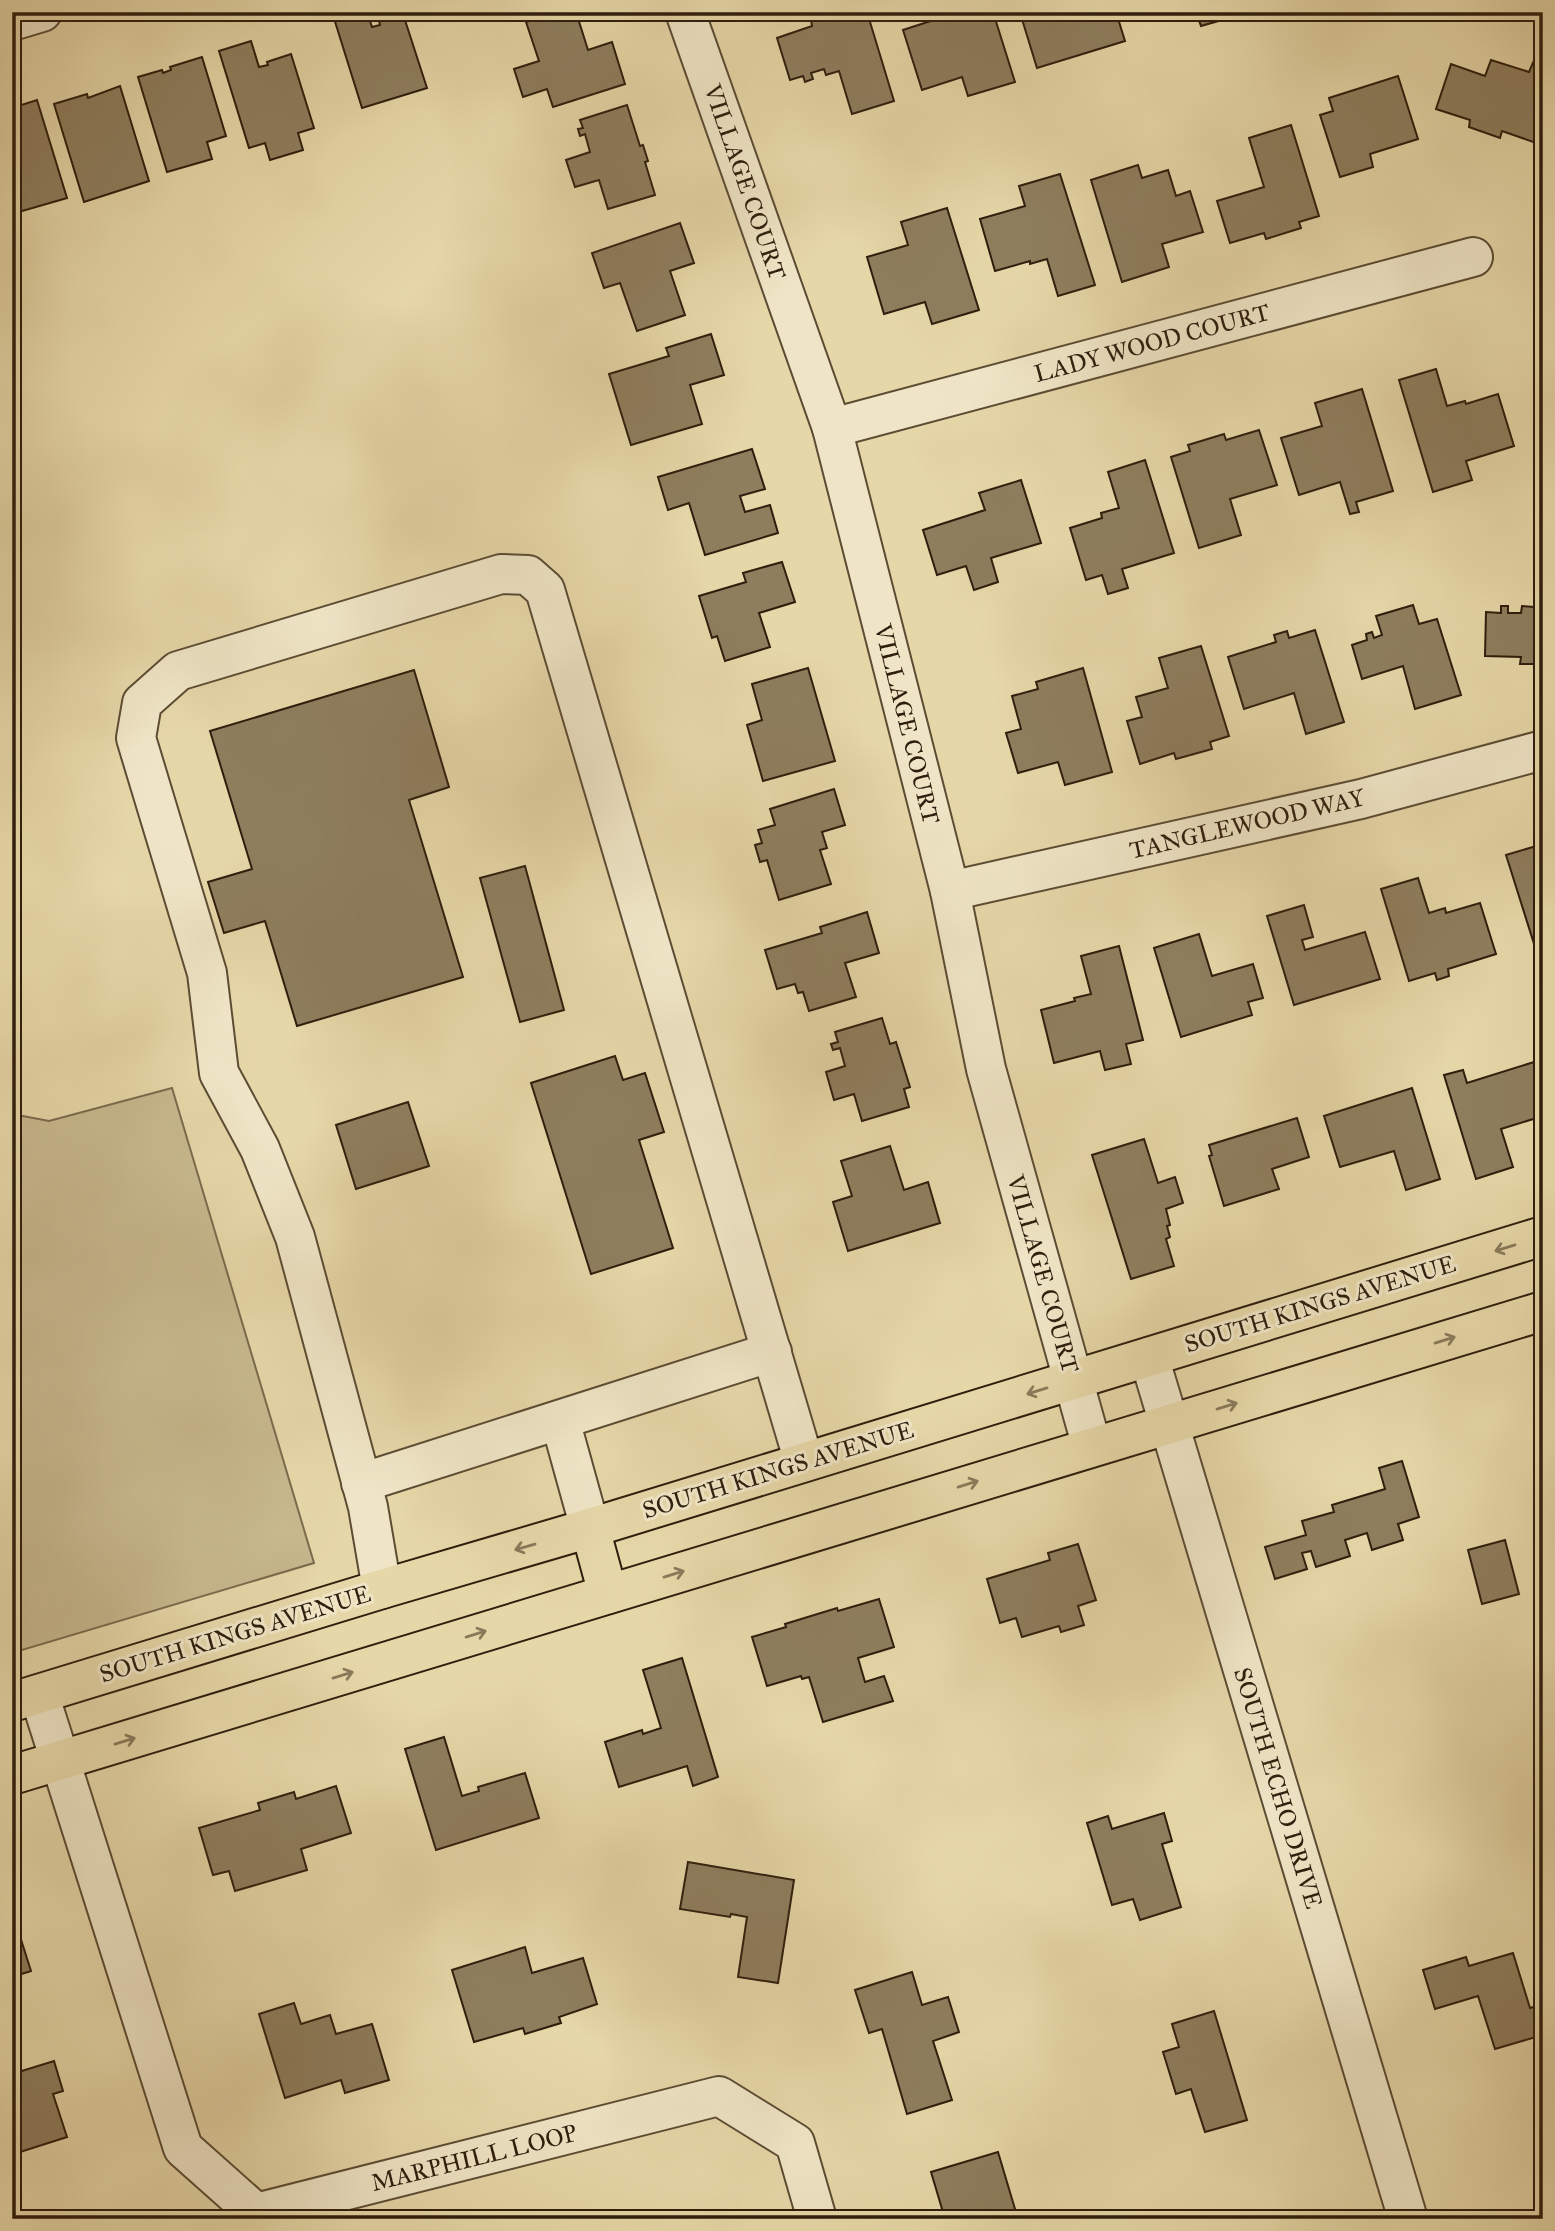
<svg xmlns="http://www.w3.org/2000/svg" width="1555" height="2231" font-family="'IM FELL Great Primer',serif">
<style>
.green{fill:#c7b88e;stroke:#7a6b4e;stroke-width:2}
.building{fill:#8e7e5e;stroke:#2e1e0d;stroke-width:2}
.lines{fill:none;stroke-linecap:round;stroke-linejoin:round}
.minor-casing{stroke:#5c4c34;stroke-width:42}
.major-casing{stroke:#2e1e0d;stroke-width:42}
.minor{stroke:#efe5c6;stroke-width:38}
.major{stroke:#e6d7a8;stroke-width:38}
.oneway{stroke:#8a7a5a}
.labels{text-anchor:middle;stroke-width:6;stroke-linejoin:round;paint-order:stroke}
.street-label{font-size:24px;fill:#2e1e0d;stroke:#efe5c6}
</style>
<rect width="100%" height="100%" fill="#e6d7a8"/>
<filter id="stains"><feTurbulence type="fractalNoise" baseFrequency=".00286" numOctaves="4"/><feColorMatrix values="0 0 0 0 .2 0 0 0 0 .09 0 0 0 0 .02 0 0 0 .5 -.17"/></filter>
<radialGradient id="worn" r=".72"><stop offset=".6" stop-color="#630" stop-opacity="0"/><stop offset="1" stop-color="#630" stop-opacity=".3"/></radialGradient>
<path class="green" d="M172,1088L314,1563L12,1653V1114L49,1121Z"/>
<g class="building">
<path d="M332,12H367L372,27L380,25L379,21L403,14L427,88L362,108Z"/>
<path d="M559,12H576L588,50L612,42L625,84L553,107L547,89L523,97L514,69L539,61L526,22Z"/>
<path d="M836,12H847L848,15L867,12L894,101L852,114L839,71L826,75L824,69L811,73L813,79L805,82L803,76L790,80L777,38L812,26L811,20Z"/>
<path d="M942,12H993L1015,82L968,96L962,77L922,90L903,30L943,17Z"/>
<path d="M1034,12H1116L1125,41L1037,68L1021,16Z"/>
<path d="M1196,12H1242L1243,14L1201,26Z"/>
<path d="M251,41L259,67L268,65L267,62L291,54L314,128L298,133L303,150L270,160L265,143L249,148L219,51Z"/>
<path d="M202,57L226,136L207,142L212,159L167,172L138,77L162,70L163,73L171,70L170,67Z"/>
<path d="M1535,58L1543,61L1542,145L1502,131L1500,138L1469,127L1470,120L1436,109L1451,64L1485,76L1491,60L1529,72Z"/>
<path d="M1398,76L1418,139L1370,154L1373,167L1340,177L1320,115L1333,111L1329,98Z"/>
<path d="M120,86L149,181L84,202L54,104L87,94L88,98Z"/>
<path d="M37,100L67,198L12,214V108Z"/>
<path d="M627,105L640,146L643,145L648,161L645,162L655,195L608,209L599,180L575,187L566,160L590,152L585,134L580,136L578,129L583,128L580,120Z"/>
<path d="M1291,125L1319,216L1299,222L1301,228L1266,239L1264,233L1230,243L1217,201L1264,187L1249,138Z"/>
<path d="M1138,165L1142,178L1168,170L1176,196L1190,191L1203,232L1162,244L1169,267L1122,282L1091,180Z"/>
<path d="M1060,174L1095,285L1058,296L1047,259L1030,264V261L995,271L980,219L1025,206L1019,186Z"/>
<path d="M947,208L979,310L932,324L925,302L884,314L867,257L908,245L901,222Z"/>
<path d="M680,223L694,263L670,271L685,315L637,331L620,283L604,288L592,253Z"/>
<path d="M711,334L724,375L690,385L702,424L631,445L609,374L669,356L666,348Z"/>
<path d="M1436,369L1447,406L1465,401L1466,404L1498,394L1514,446L1466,461L1472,480L1433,492L1399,380Z"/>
<path d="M1362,389L1393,491L1356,502L1359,512L1350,514L1340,482L1299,495L1281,438L1322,426L1315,403Z"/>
<path d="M1259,430L1277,485L1230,499L1241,535L1199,548L1171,457L1190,451L1188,445L1224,434L1226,440Z"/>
<path d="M752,449L765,489L740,496L745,512L770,505L778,533L705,555L689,503L668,510L658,477Z"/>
<path d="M1145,460L1174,553L1122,569L1128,588L1108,594L1102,575L1086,580L1070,528L1102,518L1101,513L1119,508L1108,472Z"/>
<path d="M1021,480L1041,543L991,558L998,582L974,590L966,566L937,575L923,530L985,510L979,493Z"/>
<path d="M782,562L795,602L759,613L770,647L725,661L717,636L712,638L699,596L746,582L743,573Z"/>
<path d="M1536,563H1543V664H1520L1521,657L1485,656L1486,612L1501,613V606H1508V613H1521L1522,606L1535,607Z"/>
<path d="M1413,605L1419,624L1437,619L1461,695L1415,709L1403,666L1362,679L1352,645L1367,640L1366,634L1372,632L1374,638L1382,635L1376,616Z"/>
<path d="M1315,630L1344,722L1306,734L1294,693L1244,709L1228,657L1276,642L1274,635L1287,631L1289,638Z"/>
<path d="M1201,646L1229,736L1210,742L1212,749L1176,759L1174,753L1140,764L1127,721L1142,717L1136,697L1168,688L1159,658Z"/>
<path d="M808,668L835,761L763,781L747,725L762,720L752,684Z"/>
<path d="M1083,668L1112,772L1065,785L1058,762L1018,773L1006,733L1021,729L1012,696L1038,689L1036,682Z"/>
<path d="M414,670L449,787L409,800L463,977L297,1026L265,921L224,933L208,882L252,869L210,731Z"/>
<path d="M834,789L845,825L822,832L827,848L820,850L831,884L779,900L767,860L760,862L755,845L762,843L758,830L775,825L770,809Z"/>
<path d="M1543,844V966H1541L1506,855Z"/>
<path d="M525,866L564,1010L520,1022L480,878Z"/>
<path d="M1418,878L1429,913L1445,908L1446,913L1480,903L1496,954L1448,969L1449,976L1437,980L1435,973L1409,981L1381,889Z"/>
<path d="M1304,905L1313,937L1302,940L1305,950L1365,932L1380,979L1294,1005L1267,916Z"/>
<path d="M867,912L879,953L845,963L856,997L809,1011L803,992L798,993L795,984L777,989L765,950L822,933L820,927Z"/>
<path d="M1199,934L1212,976L1253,964L1263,998L1248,1002L1252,1015L1181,1037L1154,948Z"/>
<path d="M1119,946L1143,1040L1126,1044L1131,1064L1105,1070L1100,1051L1054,1063L1041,1010L1075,1001L1074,998L1091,994L1081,956Z"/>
<path d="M882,1018L890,1044L896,1042L910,1087L904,1089L909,1107L862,1121L854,1094L834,1100L826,1072L845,1066L840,1048L833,1050L831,1044L838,1042L835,1032Z"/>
<path d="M615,1056L623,1080L645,1073L664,1132L639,1140L673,1248L591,1274L531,1083Z"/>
<path d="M1534,1062L1543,1091V1116L1501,1129L1513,1167L1476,1179L1444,1075L1463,1070L1467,1083Z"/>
<path d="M1412,1088L1440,1179L1406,1190L1394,1151L1340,1167L1324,1116Z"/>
<path d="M408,1102L429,1166L356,1189L336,1125Z"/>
<path d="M1297,1118L1309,1157L1272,1169L1279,1189L1224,1206L1209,1156L1212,1155L1209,1145Z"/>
<path d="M1144,1139L1158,1183L1175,1177L1183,1203L1166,1209L1170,1225L1167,1226L1170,1237L1166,1239L1174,1266L1131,1279L1092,1155Z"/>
<path d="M890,1146L904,1190L928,1182L940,1223L848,1251L833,1202L852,1196L841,1161Z"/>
<path d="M12,1219L21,1260L12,1262Z"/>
<path d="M1402,1461L1419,1517L1398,1524L1403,1540L1372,1550L1367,1533L1345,1540L1350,1556L1316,1567L1311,1551L1302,1553L1307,1569L1275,1579L1265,1547L1306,1535L1302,1521L1334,1512L1332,1505L1385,1489L1379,1468Z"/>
<path d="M1505,1540L1519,1594L1482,1604L1468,1550Z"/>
<path d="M1078,1544L1096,1600L1078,1606L1084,1625L1061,1632L1059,1626L1022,1637L1016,1618L1000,1623L987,1579L1050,1560L1048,1553Z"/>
<path d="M879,1599L894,1647L858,1658L865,1682L884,1676L893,1701L823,1722L809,1677L802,1679L801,1676L767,1686L752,1637L786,1627L785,1624L837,1608L838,1611Z"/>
<path d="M682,1658L718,1777L693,1786L687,1766L619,1787L605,1742L642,1730L643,1734L661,1728L643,1670Z"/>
<path d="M444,1737L462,1796L479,1791L478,1787L525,1773L539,1818L436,1850L405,1749Z"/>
<path d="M336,1786L351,1833L301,1849L307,1870L235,1891L229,1871L213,1875L199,1828L260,1810L258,1803L294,1792L296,1799Z"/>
<path d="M1164,1813L1172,1841L1162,1844L1181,1907L1140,1920L1133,1899L1112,1905L1087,1823L1108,1816L1112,1829Z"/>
<path d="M688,1862L794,1880L778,1983L738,1977L747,1917L731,1914L730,1917L680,1909Z"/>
<path d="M18,1930L31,1971L12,1977V1932Z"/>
<path d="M525,1947L532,1973L583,1958L597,2004L559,2017L561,2023L525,2034L523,2028L474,2042L452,1970Z"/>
<path d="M1513,1953L1530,2008L1543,2004V2025L1536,2028L1539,2036L1495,2049L1478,1996L1435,2009L1423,1970L1466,1957L1469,1966Z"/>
<path d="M912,1972L922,2005L948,1997L959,2032L933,2041L952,2100L907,2114L882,2029L869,2033L855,1990Z"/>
<path d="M294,2003L301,2024L330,2015L336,2034L372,2024L389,2080L345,2093L341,2080L285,2098L259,2014Z"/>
<path d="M1214,2011L1247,2120L1205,2132L1191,2089L1176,2094L1163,2052L1179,2047L1172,2024Z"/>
<path d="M54,2061L63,2091L53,2094L67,2137L17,2153L16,2150L12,2151V2074Z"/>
<path d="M998,2152L1018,2219H945L931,2172Z"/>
</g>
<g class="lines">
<defs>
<g id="minor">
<path d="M685,12L832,428L950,891L986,1069L1092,1447"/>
<path d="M12,21L42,12"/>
<path d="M832,428L1473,257"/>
<path d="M950,891L1361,799L1543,750"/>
<path d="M1149,1357L1408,2219"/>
<path d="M560,1420L590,1528"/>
<path d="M361,1483L772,1352"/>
<path d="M382,1589L368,1507L295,1237L260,1149L219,1073L207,973L136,738L142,703L178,671L501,574L528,575L545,590L804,1462"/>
<path d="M39,1694L183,2148L256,2213L719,2096L795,2143L817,2219"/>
</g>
<g id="major">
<path d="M590,1528L608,1594"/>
<path d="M12,1702L382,1589L590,1528L1543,1236"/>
<path d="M12,1775L1543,1311"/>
</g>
</defs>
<use href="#minor" class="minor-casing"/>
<use href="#major" class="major-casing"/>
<use href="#minor" class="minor"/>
<use href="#major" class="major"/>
</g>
<defs><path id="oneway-shaft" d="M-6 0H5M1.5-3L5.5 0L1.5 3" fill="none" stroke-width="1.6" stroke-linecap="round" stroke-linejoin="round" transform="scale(1.75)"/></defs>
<g class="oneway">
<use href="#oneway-shaft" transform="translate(1505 1248) rotate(163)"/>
<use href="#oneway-shaft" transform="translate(1445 1340) rotate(-17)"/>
<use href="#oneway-shaft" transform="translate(1037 1391) rotate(163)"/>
<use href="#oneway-shaft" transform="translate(1227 1406) rotate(-17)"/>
<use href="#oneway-shaft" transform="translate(968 1484) rotate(-17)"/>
<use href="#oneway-shaft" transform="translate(525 1547) rotate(164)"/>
<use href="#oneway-shaft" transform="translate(674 1574) rotate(-17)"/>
<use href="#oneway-shaft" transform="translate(476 1634) rotate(-17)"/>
<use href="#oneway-shaft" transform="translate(343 1675) rotate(-17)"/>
<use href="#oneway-shaft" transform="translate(125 1741) rotate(-17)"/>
</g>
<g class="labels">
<g class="street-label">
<text transform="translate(745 182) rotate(71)" y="8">VILLAGE COURT</text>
<text transform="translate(1152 343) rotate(-15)" y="8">LADY WOOD COURT</text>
<text transform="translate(907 724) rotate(76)" y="8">VILLAGE COURT</text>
<text transform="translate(1247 824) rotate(-13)" y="8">TANGLEWOOD WAY</text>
<text transform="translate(1043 1274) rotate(74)" y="8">VILLAGE COURT</text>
<text transform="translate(1320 1304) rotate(-17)" y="8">SOUTH KINGS AVENUE</text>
<text transform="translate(778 1470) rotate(-17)" y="8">SOUTH KINGS AVENUE</text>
<text transform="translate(235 1634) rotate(-17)" y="8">SOUTH KINGS AVENUE</text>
<text transform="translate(1278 1788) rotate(73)" y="8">SOUTH ECHO DRIVE</text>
<text transform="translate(474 2158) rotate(-14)" y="8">MARPHILL LOOP</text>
</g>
</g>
<rect width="1555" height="2231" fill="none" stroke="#e6d7a8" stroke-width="42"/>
<rect x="14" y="14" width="1527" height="2203" fill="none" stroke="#2e1e0d" stroke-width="3.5"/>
<rect x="21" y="21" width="1513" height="2189" fill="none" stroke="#2e1e0d" stroke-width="2"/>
<rect width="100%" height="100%" filter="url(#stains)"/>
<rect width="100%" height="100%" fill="url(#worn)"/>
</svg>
